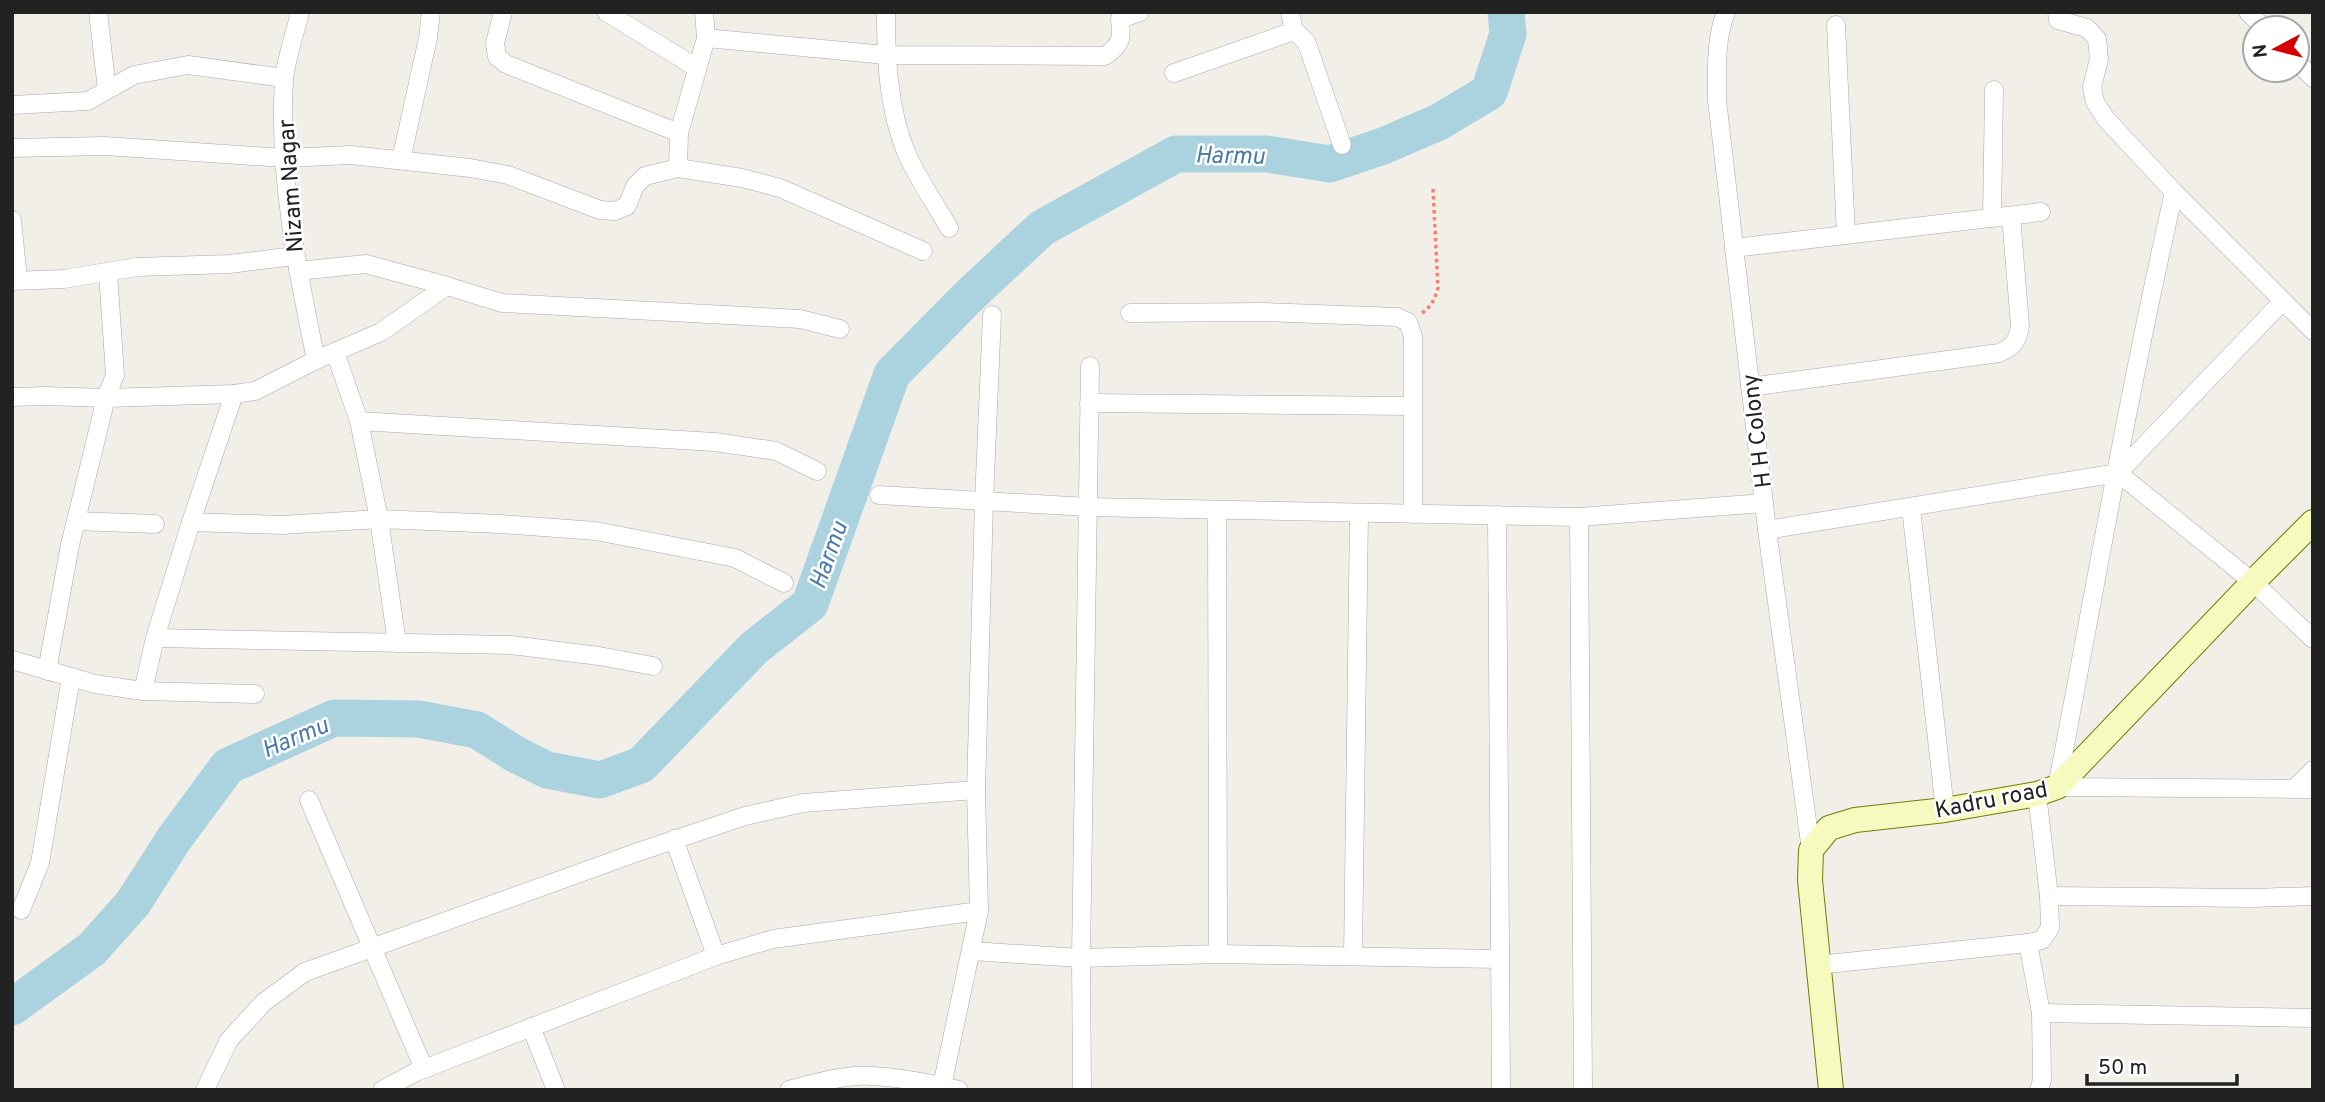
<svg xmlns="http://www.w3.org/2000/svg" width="2325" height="1102" font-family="Overpass,sans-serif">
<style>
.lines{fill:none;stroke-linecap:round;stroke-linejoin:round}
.river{stroke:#aad3df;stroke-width:37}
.minor-casing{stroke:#a9a9a9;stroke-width:19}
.secondary-casing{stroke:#707d05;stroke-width:26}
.path{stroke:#fa8072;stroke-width:3.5;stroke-dasharray:3.5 3.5;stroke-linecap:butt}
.minor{stroke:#fff;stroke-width:18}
.secondary{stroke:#f7fabf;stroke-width:24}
.labels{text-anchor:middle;stroke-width:5;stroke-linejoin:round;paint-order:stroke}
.street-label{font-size:23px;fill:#222;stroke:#fff}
.water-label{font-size:24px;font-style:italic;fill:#4a7aab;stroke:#fff}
</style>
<rect width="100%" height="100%" fill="#f2efe9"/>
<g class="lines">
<path class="river" d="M12,1007L92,949L133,903L174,839L228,766L334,718L419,719L477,730L515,754L547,770L600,780L641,765L754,648L810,604L892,374L970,295L1042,228L1176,154H1267L1330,164L1383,146L1439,122L1489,92L1508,34L1506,12"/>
<defs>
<g id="minor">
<path d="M98,12L107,90"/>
<path d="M300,12C295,34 286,58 284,80C278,174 297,269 316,360"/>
<path d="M503,12L495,43L497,57L506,64L679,133"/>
<path d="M606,12L697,68"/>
<path d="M886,12C886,59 888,108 906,152C917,178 935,203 949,228"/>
<path d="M1290,12L1294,31L1306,41L1342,145"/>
<path d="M1726,12C1715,40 1717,70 1717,100L1767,530L1811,850"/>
<path d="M2057,12L2058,20L2087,28L2097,39L2099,59L2092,87L2095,102L2106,119L2174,192L2313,331"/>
<path d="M2248,12L2264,28"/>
<path d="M1836,25L1846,235"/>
<path d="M706,38L886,55L1105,56C1122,44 1122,39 1120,19L1140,12"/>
<path d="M2297,62L2313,78"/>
<path d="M1174,73L1294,31"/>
<path d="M12,105L88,101L134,75L188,65L284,78"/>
<path d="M12,148L105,146L284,158L351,155L470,168L508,175L600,210L615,211L627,206L635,186L645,176L678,168L742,178L780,188L923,251"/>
<path d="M401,160L428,38L431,12"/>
<path d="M678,168L679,133L706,38L704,12"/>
<path d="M2174,192C2129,389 2095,589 2057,787L2313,789"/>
<path d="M1992,218L1994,90"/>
<path d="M12,220L18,279"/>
<path d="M1734,248L2041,212"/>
<path d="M298,271L366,264L447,286L502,303L800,319L840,329"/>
<path d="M12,281L64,279L137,267L230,264L295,256"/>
<path d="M1130,313L1264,312L1397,317L1408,322L1413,336V514"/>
<path d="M335,352L359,421L379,519L397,643"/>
<path d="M1750,387L1999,353C2013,347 2018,341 2020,326L2011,216"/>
<path d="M234,394L191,522L282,525L379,519L501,524L596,531L735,558L784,583"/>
<path d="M12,397L45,396L106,398L234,394L255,391L316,360L381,332L447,286"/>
<path d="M1089,403L1412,406"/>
<path d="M359,421L715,442L776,451L817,471"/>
<path d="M2118,473L2283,301"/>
<path d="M879,495L1088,507L1579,517L1764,503"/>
<path d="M1911,508L1945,810"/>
<path d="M1217,510L1218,954"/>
<path d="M1497,515L1501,1090"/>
<path d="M1579,517L1583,1090"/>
<path d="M76,521L155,524"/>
<path d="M1767,530L2118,473L2253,582L2313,639"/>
<path d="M155,638L511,645L599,656L653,666"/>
<path d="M12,660L95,684L143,691L255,694"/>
<path d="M47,671L70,545L106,398L115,375L108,272"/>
<path d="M143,691L155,638L191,522"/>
<path d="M2294,789L2313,770"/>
<path d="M309,800L424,1069"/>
<path d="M674,839L716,956"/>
<path d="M2049,896L2253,898L2313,896"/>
<path d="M21,910L40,863L71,677"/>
<path d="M2028,943L2041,1013L2042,1080L2039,1090"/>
<path d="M971,951L1081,958L1218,954L1499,959"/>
<path d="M1353,956L1359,514"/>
<path d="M1818,965L2028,943L2042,940L2050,928L2049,896L2037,794"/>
<path d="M2041,1013L2313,1018"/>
<path d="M531,1027L556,1090"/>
<path d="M942,1086L979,911L976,790L984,502L992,315"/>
<path d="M205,1090L229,1040L264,1002L305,972L638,852L745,816L803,803L976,790"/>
<path d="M382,1090L416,1072L716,956L773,939L979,911"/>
<path d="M789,1090C810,1084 833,1078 855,1076C885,1074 929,1083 959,1090"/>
<path d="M1082,1090L1081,958L1090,366"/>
</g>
<path id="secondary" d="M1831,1090L1810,880L1811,850L1829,828L1855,820L1945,810L2037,794L2057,787L2253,582L2313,522"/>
</defs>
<use href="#minor" class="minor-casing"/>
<use href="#secondary" class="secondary-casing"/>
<path class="path" d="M1422,313C1431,307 1435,299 1438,288L1433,189"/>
<use href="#minor" class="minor"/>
<use href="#secondary" class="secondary"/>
</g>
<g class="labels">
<g class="street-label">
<text transform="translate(290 186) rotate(-94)" y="8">Nizam Nagar</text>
<text transform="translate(1756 431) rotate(-97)" y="8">H H Colony</text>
<text transform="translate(1991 799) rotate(-11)" y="8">Kadru road</text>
</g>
<g class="water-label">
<text transform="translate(1230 155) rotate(1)" y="8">Harmu</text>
<text transform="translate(828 555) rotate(-70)" y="8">Harmu</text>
<text transform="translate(295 737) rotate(-23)" y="8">Harmu</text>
</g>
</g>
<rect width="2325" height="1102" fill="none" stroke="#222222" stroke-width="28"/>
<g transform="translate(2276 49) rotate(263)"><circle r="33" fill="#ffffff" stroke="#a7a7a7" stroke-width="2"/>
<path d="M0-5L12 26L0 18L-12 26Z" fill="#d40000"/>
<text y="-10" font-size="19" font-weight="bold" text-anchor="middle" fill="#222222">N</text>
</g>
<path d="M2087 1074v10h150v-10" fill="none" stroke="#222222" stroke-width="3.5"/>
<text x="2098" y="1074" font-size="21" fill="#222222" stroke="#ffffff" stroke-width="5" paint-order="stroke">50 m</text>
</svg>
